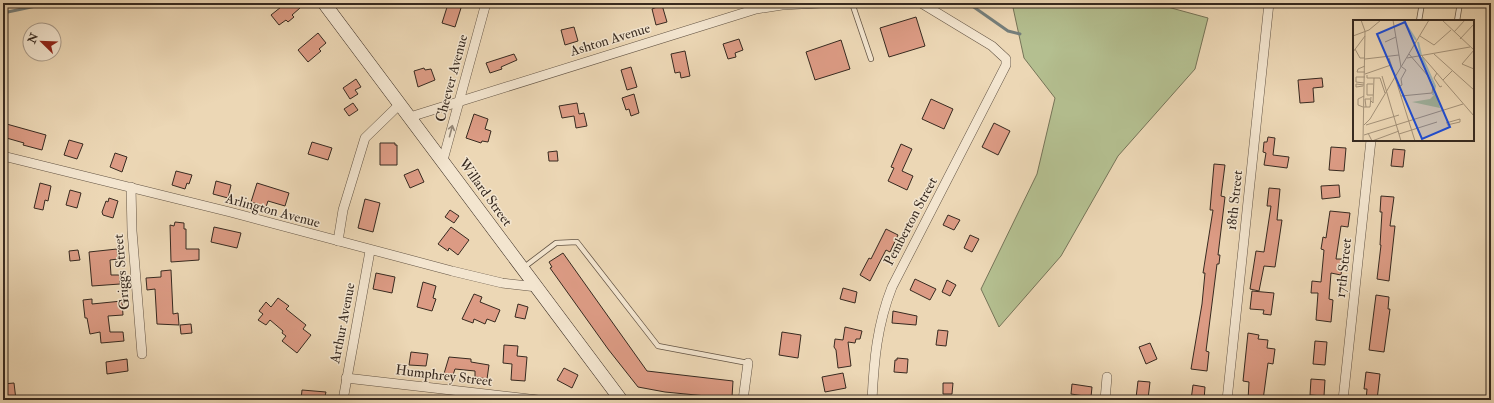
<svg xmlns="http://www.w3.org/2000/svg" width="1494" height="403" font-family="'IM FELL Double Pica',serif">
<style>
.green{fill:#b4bf90;stroke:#767458}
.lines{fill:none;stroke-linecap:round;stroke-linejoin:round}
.stream{stroke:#757f7c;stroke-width:3}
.building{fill:#dc9b84;stroke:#372a20}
.service-casing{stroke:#645545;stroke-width:6}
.minor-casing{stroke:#645545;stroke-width:10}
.secondary-casing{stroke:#372a20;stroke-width:14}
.service{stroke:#f3e5cf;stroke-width:4.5}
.minor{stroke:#f3e5cf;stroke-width:9}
.secondary{stroke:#f3e5cf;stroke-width:13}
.oneway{stroke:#958878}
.labels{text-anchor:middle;stroke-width:3;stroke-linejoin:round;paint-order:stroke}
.street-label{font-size:14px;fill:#372a20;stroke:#f3e5cf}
.inset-river{fill:none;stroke:#9eb7b9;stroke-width:2}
.inset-road{fill:none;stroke:#a49279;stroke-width:1}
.view{fill:#1d4ed8;fill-opacity:0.15;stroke:#1d4ed8;stroke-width:2}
.inset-edge{fill:none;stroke:#372a20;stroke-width:2}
</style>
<rect width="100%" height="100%" fill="#ecd7b5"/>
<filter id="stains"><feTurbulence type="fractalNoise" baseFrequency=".005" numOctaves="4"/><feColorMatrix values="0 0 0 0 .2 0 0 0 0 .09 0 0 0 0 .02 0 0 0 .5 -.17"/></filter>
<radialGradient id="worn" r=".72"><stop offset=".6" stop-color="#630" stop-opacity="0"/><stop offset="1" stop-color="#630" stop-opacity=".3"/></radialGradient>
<path class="green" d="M1012,3H1153L1208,18L1195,69L1118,156L1061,256L999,327L981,289L1037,174L1055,98L1024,58Z"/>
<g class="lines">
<g class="stream">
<path d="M968,3L1008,31L1020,34"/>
<path d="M3,13L50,3"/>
</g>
</g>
<g class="building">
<path d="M286,3H296L300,8L292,15L294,17L288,22L286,20L279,25L271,15Z"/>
<path d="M448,4L461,8L455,27L442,23Z"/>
<path d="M662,5L667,22L656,25L652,9Z"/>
<path d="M916,17L925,46L889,57L880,28Z"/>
<path d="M574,27L578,41L565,45L561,30Z"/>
<path d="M318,33L326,43L319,49L321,51L308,62L298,50Z"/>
<path d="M739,39L743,50L735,53L736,57L728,59L723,44Z"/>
<path d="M841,40L850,69L815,80L806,52Z"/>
<path d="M685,51L690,76L681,78L680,72L675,73L671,54Z"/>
<path d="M514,54L517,60L501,67L502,69L490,73L486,63Z"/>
<path d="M631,67L637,87L627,90L621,70Z"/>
<path d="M424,68L425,70L431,69L435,80L418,87L414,71Z"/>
<path d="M1322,78L1323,87L1313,88L1314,102L1300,103L1298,80Z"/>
<path d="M356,79L361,87L355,90L358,94L350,99L343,88Z"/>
<path d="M634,94L639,113L631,116L629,109L626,110L622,98Z"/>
<path d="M931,99L953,109L944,129L922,119Z"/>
<path d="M353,103L358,110L349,116L344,109Z"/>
<path d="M577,103L579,114L584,113L587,126L576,128L574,116L562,118L559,106Z"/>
<path d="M474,114L488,119L485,129L491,131L488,142L482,141L481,143L466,138Z"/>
<path d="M3,123L46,135L42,150L23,145L24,143L3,137Z"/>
<path d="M994,123L1010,131L998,155L982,147Z"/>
<path d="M1268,137L1275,138L1273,155L1289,157L1287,168L1264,165L1266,153L1263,152L1264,142H1267Z"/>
<path d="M69,140L83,144L77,159L64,155Z"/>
<path d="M312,142L332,148L328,160L308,154Z"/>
<path d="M380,143H395V145H397V165H380Z"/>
<path d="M901,144L912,149L902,171L913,176L907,190L888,181L894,168L891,167Z"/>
<path d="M1331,147L1346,148L1344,171L1329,170Z"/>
<path d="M1393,149L1405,150L1403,167L1391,166Z"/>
<path d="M557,151L558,161H549L548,152Z"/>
<path d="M115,153L127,157L122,172L110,167Z"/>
<path d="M1214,164L1225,165L1221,196L1225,197L1218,255H1220L1219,264H1217L1206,351L1209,352L1207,371L1191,369L1202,304L1205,273H1203L1213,210H1210Z"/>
<path d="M418,169L424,182L410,188L404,175Z"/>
<path d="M176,171L192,175L189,184L187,183L185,189L172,185Z"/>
<path d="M216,181L231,185L228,198L213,194Z"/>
<path d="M40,183L51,186L48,201L45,200L43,210L34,208Z"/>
<path d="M257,183L289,193L285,206L268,201L266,207L251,202Z"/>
<path d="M1339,185L1340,197L1322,199L1321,186Z"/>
<path d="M1269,188L1280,189L1277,220H1282L1275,267L1264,266L1259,291L1250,289L1256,251L1264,252L1271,206H1267Z"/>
<path d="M70,190L81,193L77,208L66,205Z"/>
<path d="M1381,196L1394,197L1390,226H1395L1389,281L1377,279L1381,245H1380L1382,212H1380Z"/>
<path d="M109,198L118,201L113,218L103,215L102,212L106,201L108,202Z"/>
<path d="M365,199L380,203L373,232L358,228Z"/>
<path d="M450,210L459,216L454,223L445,217Z"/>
<path d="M1330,211L1350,213L1348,227L1341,226L1336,259H1343L1341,275L1331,273L1329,299L1333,300L1331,322L1316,320L1318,293H1311L1312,281L1321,282L1324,250L1321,249L1323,237L1326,238Z"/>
<path d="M948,215L960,220L954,230L943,225Z"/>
<path d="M175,222L184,223V229H186V249H199V260L171,262L170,225L174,226Z"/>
<path d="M214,227L241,233L237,248L211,242Z"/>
<path d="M451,227L469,240L458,255L449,248L448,251L438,244Z"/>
<path d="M886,229L898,235L890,252L886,250L870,281L860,275L869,258L871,259Z"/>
<path d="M970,235L979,239L972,252L964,248Z"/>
<path d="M117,249L118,259L110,260L111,275H120V284L92,286L89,252Z"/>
<path d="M78,250L80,260L70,261L69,251Z"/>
<path d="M563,253L647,371L733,381L732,397H727V398L665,392L638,387L608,349L550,268L552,267L549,262Z"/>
<path d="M171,270L173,314L178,313L179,325L157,324L155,289L147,290L146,278L161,277V271Z"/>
<path d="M376,273L395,277L392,293L373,289Z"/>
<path d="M915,279L936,289L930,300L910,290Z"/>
<path d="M947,280L956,285L950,296L942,292Z"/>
<path d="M423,282L436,286L433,298L436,299L432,311L417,307Z"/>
<path d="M843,288L857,292L855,303L840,299Z"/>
<path d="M1252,291L1274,293L1271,315L1263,314L1264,310L1250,309Z"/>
<path d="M474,294L482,297L480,302L500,310L495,322L487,319L485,324L474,319L473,323L462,319Z"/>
<path d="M1376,295L1389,297L1388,309H1390L1384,352L1369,350Z"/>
<path d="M278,298L289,306L286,309L306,325L303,329L311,335L297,353L282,341L286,336L282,333L283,331L270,320L266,325L258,320L263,314L259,311L266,302L271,307Z"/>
<path d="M92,299V304L122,301L123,315L108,316L110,332H123L124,341L101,343L100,332L90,334L87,318H85L83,300Z"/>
<path d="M518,304L528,307L525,319L515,317Z"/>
<path d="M893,311L917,316L916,325L892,323Z"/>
<path d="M191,324L192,333L181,334L180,325Z"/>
<path d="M845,327L862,331L860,339H856L855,343L848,342L851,366L838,368L836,350L834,347L835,339L843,340Z"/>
<path d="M938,330L948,331L946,346L936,345Z"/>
<path d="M782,332L801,335L798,358L779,355Z"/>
<path d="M1248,333L1259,335L1258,339L1268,340L1267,348L1275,349L1273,364L1268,363L1263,400H1248L1249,382L1243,381Z"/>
<path d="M1315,341L1327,342L1325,365L1313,364Z"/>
<path d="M1150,343L1157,359L1146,364L1139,347Z"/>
<path d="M504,345L518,346L517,356L527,357L525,381L511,380L512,364L503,363Z"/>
<path d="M411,352L428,354L426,366L409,365Z"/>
<path d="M449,357L471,359V362L489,365L487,379L475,377V371L455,369L452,378L443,377Z"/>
<path d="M897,358L908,359L907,373L894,372L895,360H897Z"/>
<path d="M127,359L128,371L107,374L106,362Z"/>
<path d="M564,368L578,375L572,388L557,380Z"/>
<path d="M1366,372L1380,374L1377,400H1366L1367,389H1364Z"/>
<path d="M843,373L846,388L825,392L822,377Z"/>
<path d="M1311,379L1325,380L1324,396L1310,395Z"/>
<path d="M1138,381L1150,382L1148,399L1136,398Z"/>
<path d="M14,383L16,400H3V384Z"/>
<path d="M943,383H953L952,394H943Z"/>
<path d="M1072,384L1092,387L1091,397L1071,394Z"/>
<path d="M1193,385L1205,387L1204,400H1191Z"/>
<path d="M302,390L326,392L324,400H301Z"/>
</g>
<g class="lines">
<defs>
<g id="service">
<path d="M852,3L871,59"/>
<path d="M1419,21L1422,3"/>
<path d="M1457,21L1460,3"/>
<path d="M523,268L556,243L577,242L658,346L748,363"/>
</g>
<g id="minor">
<path d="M410,117L756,9L782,5L821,3"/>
<path d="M3,156L230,212L452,271L502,283L537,287"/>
<path d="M443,160L486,3"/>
<path d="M131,187L132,231L142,354"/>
<path d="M338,241L343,210L365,138L400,104"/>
<path d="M346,378L538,400"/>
<path d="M343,400L370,251"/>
<path d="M743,400L748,363"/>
<path d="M872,400C874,360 877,325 892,287L1006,65V59L992,46L921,3"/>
<path d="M1105,400L1107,377"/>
<path d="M1227,400L1269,3"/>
<path d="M1343,400L1371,140"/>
</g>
<path id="secondary" d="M324,3L621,400"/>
</defs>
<use href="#service" class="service-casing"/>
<use href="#minor" class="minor-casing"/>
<use href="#secondary" class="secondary-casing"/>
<use href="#service" class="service"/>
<use href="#minor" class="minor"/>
<use href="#secondary" class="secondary"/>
</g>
<defs><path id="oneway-shaft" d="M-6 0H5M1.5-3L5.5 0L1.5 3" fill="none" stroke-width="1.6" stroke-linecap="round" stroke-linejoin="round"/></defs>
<use class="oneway" href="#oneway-shaft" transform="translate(451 131) rotate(-75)"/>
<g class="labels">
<g class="street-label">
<text transform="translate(610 39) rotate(-17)" y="5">Ashton Avenue</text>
<text transform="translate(451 78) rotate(-75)" y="5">Cheever Avenue</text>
<text transform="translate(486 192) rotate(54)" y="5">Willard Street</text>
<text transform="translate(1234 200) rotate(-84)" y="5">18th Street</text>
<text transform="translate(273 210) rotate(15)" y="5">Arlington Avenue</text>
<text transform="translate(910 221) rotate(-62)" y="5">Pemberton Street</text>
<text transform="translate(1343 268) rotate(-84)" y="5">17th Street</text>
<text transform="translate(121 272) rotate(-95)" y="5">Griggs Street</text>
<text transform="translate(342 323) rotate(-79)" y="5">Arthur Avenue</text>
<text transform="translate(444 375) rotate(7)" y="5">Humphrey Street</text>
</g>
</g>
<g transform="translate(1353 20)">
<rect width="121" height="121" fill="#ecd7b5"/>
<path d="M83,73L87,88L59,82L77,79Z" fill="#b4bf90"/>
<path class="inset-river" d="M50,0L63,20M65,22L68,35M69,37L82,66L80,75"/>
<path class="inset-road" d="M8,0L12,11L10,121M40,0L48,47M89,0L121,30M101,12L112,0M0,16L16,10L28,0M67,16L81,25L98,10M107,19L121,4M32,22L43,17M2,29L7,38H11M121,30L109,44L121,49M0,32L12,16M81,34L121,70M69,36L121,96M36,38L62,121M54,38L117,27M12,39L46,35M12,52H4L5,49L12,46M84,53L81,58L87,67L89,66M12,54L38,45M14,55V58H21L20,83L18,81M29,56L48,121M21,58H27L32,73M90,60L99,51M11,63L3,62V57H12M10,66L3,67V64L11,65M45,67L49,65L48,59L53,50L49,47M20,75H14V64H20M48,76L79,73L80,66L75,56L56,34M10,87L5,85V79L11,76M11,87H17L18,77M13,87L12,79H17M93,103L107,99V102L94,105M11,105L17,99L76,0M13,105L46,95M15,113L19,121L46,111M46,114L84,102M11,115L110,84"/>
<path class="view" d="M52,2L97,107L69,119L24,14Z"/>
<rect width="121" height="121" class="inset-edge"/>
</g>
<rect width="1494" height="403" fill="none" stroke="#ecd7b5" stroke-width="16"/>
<rect x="4" y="4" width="1486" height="395" fill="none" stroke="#372a20" stroke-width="2"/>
<rect x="8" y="8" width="1478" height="387" fill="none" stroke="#372a20"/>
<g transform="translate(42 42) rotate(293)"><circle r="19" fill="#f3e5cf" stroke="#a89a89"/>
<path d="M0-3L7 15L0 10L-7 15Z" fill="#8f2418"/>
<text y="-6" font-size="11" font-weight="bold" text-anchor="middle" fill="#372a20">N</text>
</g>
<rect width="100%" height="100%" filter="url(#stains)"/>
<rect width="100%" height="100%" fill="url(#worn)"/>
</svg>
